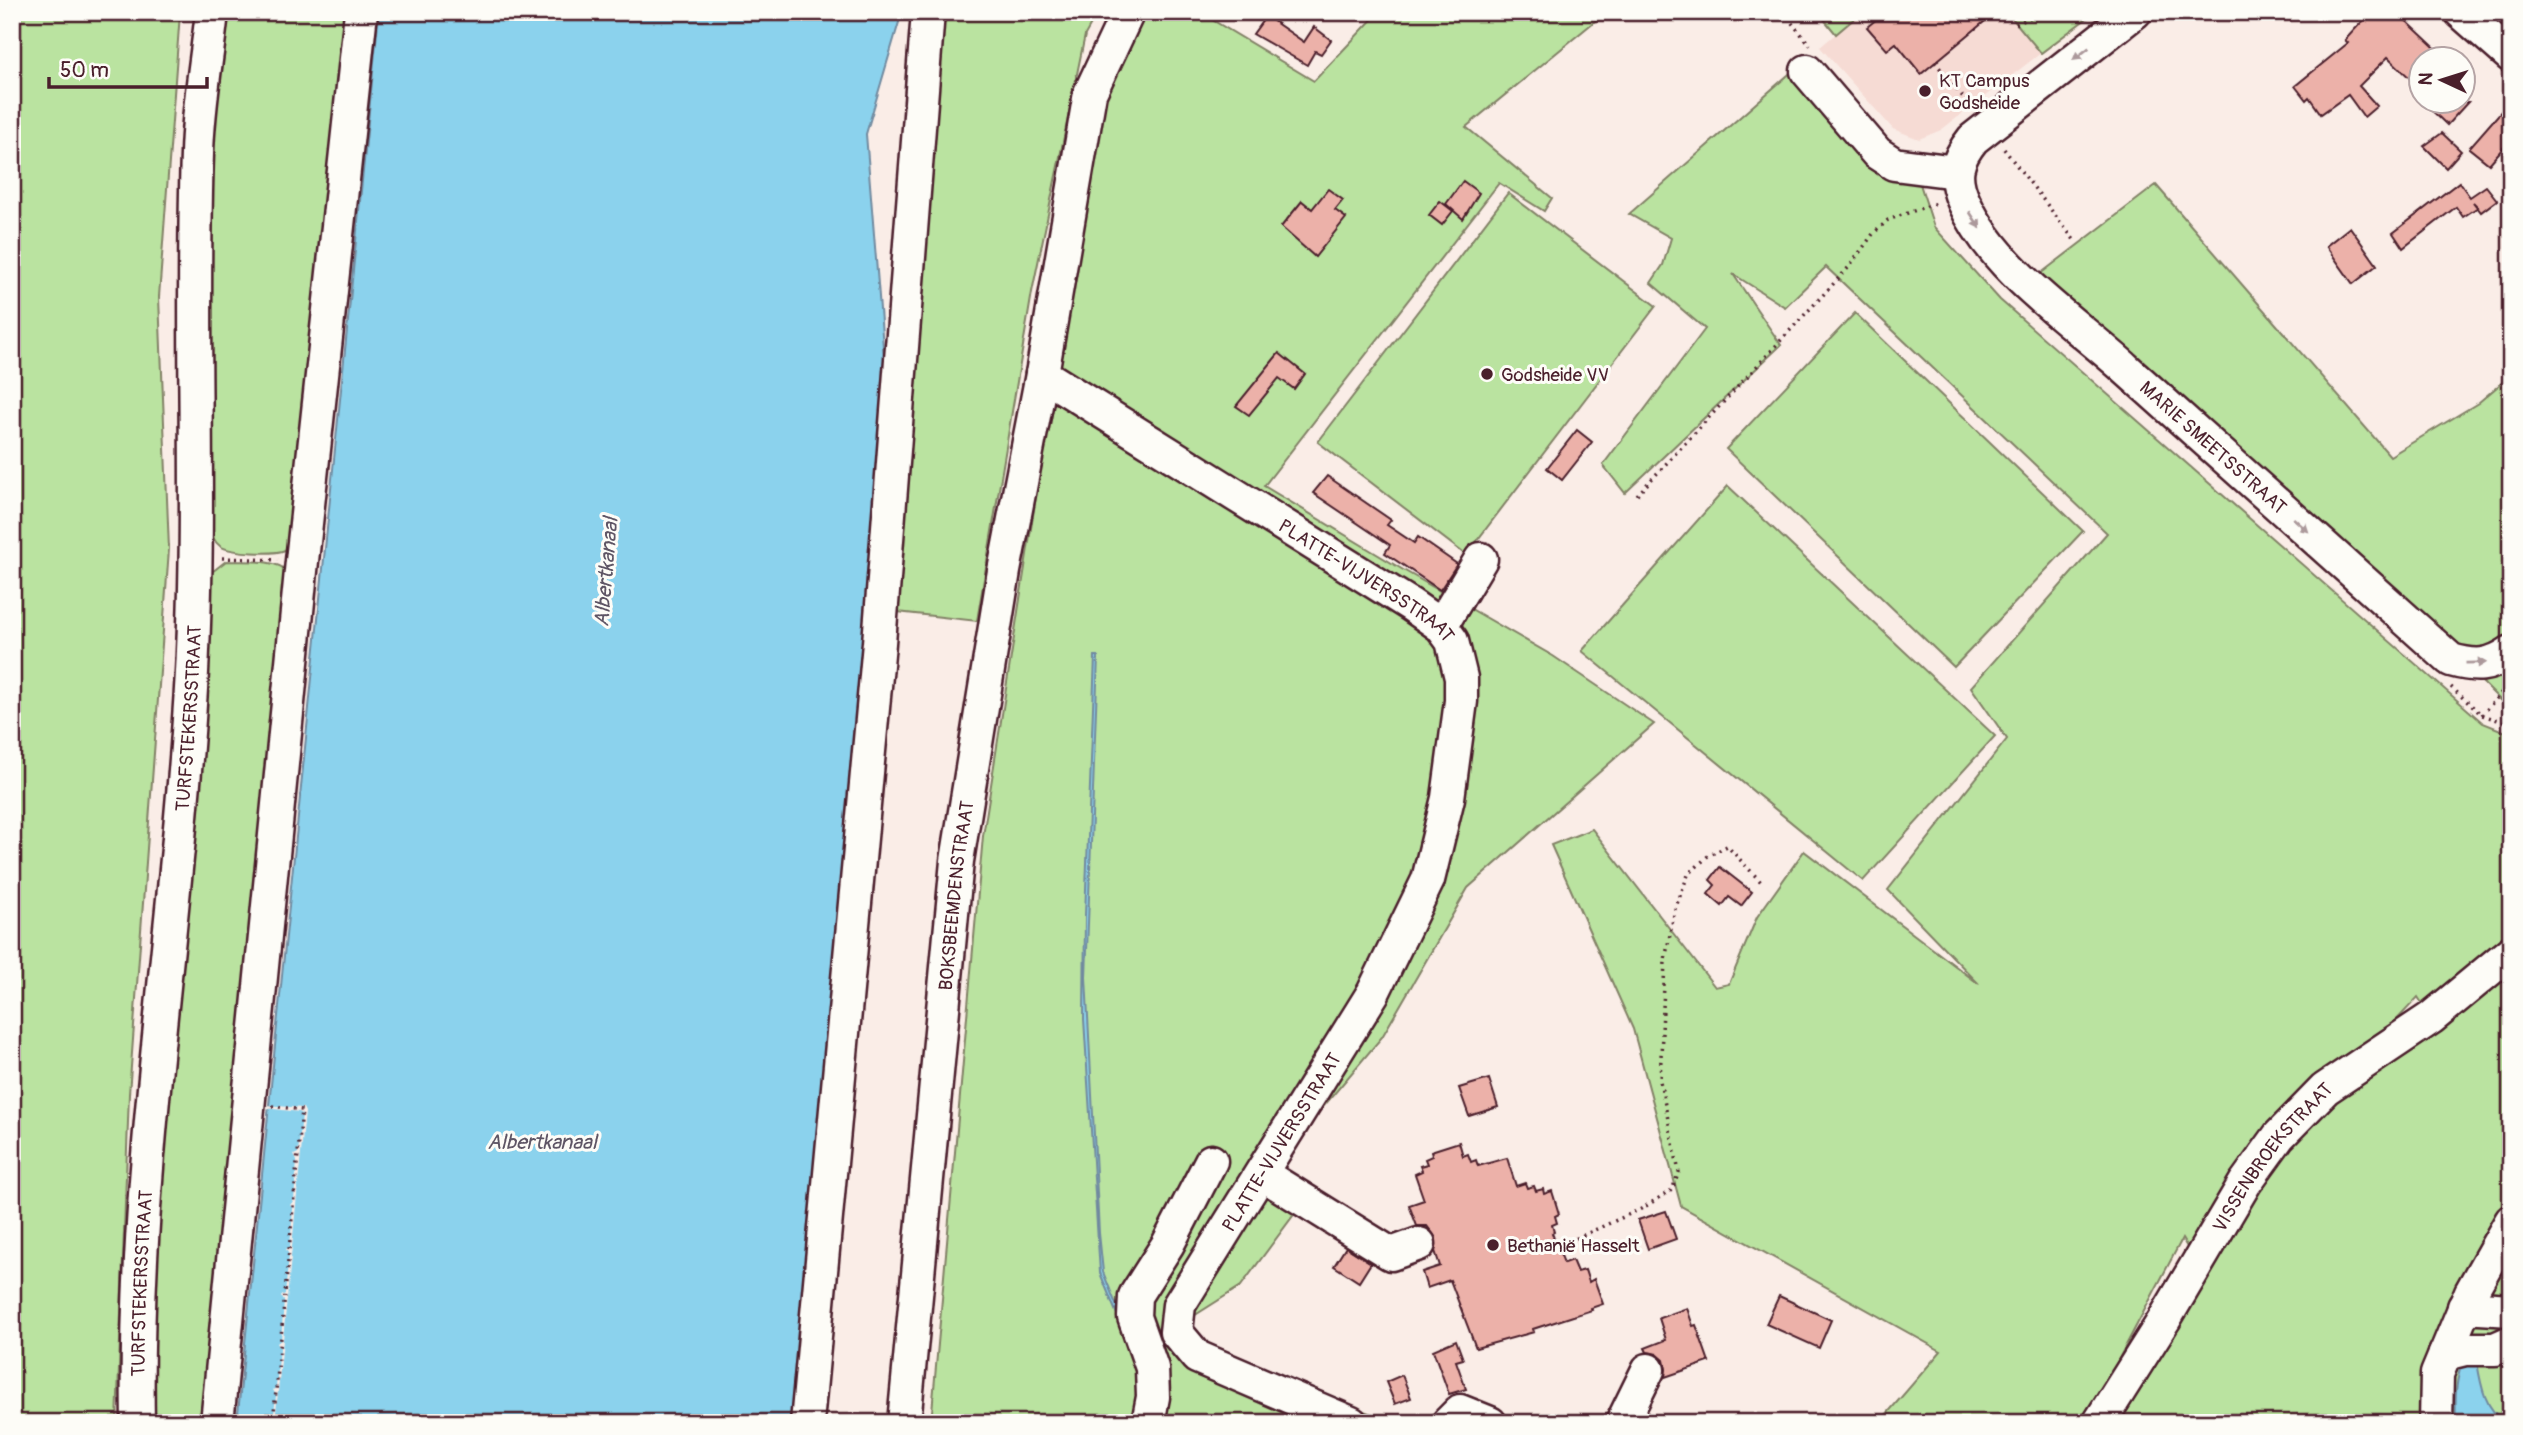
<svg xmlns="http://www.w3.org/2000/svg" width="2523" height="1435" font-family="Pangolin,sans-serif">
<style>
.built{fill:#f6dbd4}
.green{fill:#bae3a0;stroke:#828166;stroke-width:2}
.water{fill:#8bd2ed;stroke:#718a9f;stroke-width:2}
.pier{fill:#faede7}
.building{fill:#ecb1a9;stroke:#4a1f2b;stroke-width:2}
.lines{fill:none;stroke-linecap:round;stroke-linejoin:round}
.minor-casing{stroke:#4a1f2b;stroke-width:37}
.path{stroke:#4a1f2b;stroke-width:3.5;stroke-dasharray:2 5;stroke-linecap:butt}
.minor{stroke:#fdfcf7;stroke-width:32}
.oneway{fill:#ac999b}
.poi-dot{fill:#4a1f2b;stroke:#fdfcf7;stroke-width:2.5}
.labels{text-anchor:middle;stroke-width:6;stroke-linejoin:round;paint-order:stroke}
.poi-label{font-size:19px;fill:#4a1f2b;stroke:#fdfcf7;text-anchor:start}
.street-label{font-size:19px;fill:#4a1f2b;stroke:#fdfcf7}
.water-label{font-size:21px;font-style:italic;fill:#5e5565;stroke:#fdfcf7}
</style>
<rect width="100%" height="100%" fill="#faede7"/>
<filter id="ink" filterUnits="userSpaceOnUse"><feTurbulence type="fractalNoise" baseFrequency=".0143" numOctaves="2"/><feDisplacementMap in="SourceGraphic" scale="14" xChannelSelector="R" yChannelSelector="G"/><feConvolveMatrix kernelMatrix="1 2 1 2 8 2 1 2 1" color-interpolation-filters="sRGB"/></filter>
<g filter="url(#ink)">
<path class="built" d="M1862,12H2007L2041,53L1941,130L1919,139L1893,129L1820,47Z"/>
<g class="green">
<path d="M12,12L180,13L159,297L169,549L129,1094L117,1423H12Z"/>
<path d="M224,12H347L294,543C292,544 286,549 285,550C274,555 230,553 220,546C212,540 211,531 208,522L211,133Z"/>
<path d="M937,12H1098L1085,35L1032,292L977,621L889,611Z"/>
<path d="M1141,12H1199L1314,81L1379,12H1606L1466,127L1552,198L1544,211L1499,183L1264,486L1405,571L1553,656L1654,724L1468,888L1382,1037L1265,1176L1298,1209L1241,1286L1167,1333L1394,1423H931L983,836L1052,394L1105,90Z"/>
<path d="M1818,12H1862L1836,34Z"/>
<path d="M2007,12H2095L2041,53Z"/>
<path d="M1795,69L1877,168L1920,184L1934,227L2000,300L2483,723L2511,734V950L2429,1014L2418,997L2363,1056L2511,966V1423H2106L2202,1271L2182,1239L2085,1423H1879L1941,1351L1681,1206L1633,1029L1551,845L1592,829L1715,987L1729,984L1757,917L1804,851L1979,984L1888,890L2007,739L1971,687L2107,533L1826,267L1785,307L1733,274L1781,345L1625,493L1603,465L1705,329L1651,283L1663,265L1671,238L1629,214Z"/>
<path d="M2156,185L2390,456L2478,403L2511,375V711L2449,649L2040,274Z"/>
<path d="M1508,193L1656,306L1466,555L1318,442Z"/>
<path d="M1855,313L2083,531L1954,667L1726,449Z"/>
<path d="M1728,486L1995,736L1863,881L1582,651Z"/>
<path d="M226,561C244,562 276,558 288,572L209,1423H151C155,1142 194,863 209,583L212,572Z"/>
</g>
<g class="water">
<path d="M379,12H902L866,134L887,397L792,1423H237Z"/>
<path d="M1095,656H1098L1086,977L1099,1233L1103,1272L1134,1349H1131L1100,1273L1084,1019L1085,915Z"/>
<path d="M2465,1355L2476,1356C2480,1379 2483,1410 2506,1422L2511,1420V1423H2456C2455,1397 2455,1379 2465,1355Z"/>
</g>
<path class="pier" d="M265,1105L303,1108L305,1112L275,1423H273L276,1395L273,1390L276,1387L280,1348L277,1343L281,1340L284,1301L281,1296L285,1294L289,1255L286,1249L290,1247L293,1208L290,1205L294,1200L297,1161L294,1155L298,1153L302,1114L299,1112L265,1108Z"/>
<g class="building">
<path d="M1885,12H1996L1921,74L1896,43L1887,50L1867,27Z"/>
<path d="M2371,12H2397L2448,60H2421V89L2388,57L2359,86L2377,106L2364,117L2348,95L2321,114L2309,97L2306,100L2295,86L2348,43L2345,40Z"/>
<path d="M1266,16L1304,42L1314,27L1331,40L1321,54L1315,51L1307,65L1253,34Z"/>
<path d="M2511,100V139L2489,164L2469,148Z"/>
<path d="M2423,102H2468L2447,125Z"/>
<path d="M2442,133L2461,151L2446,168L2424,146Z"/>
<path d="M1463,181L1479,193L1463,219L1446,204Z"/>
<path d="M2459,182L2470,197L2486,186L2497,200L2481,212L2473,202L2478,207L2463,217L2456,207L2403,248L2393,233Z"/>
<path d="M1328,189L1343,200L1335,210L1346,218L1315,257L1281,227L1302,201L1312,209Z"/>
<path d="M1440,201L1453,211L1442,225L1429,215Z"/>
<path d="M2350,227L2377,265L2353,284L2326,246Z"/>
<path d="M1279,353L1305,374L1294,389L1279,378L1249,415L1236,406Z"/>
<path d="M1577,430L1592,442L1562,480L1547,468Z"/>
<path d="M1327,476L1391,520L1387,525L1414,543L1418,537L1457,564L1440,590L1385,553L1390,545L1313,493Z"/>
<path d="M1720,867L1752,892L1741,906L1729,897L1722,906L1708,894L1715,885L1710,880Z"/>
<path d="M1489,1079L1498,1107L1469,1116L1459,1088Z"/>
<path d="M1459,1142L1463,1156L1468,1154L1471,1162L1476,1160L1478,1166L1507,1158L1516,1186L1525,1183L1527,1188L1534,1186L1536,1191L1543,1189L1544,1194L1552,1191L1559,1214L1555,1216L1557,1223L1552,1225L1554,1232L1552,1233L1564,1263L1572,1260L1577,1272L1585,1270L1589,1282L1594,1279L1603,1304L1591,1308L1592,1310L1533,1329L1534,1332L1476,1348L1450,1280L1427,1288L1422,1272L1440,1266L1435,1251L1436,1238L1427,1226H1417L1409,1205L1424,1200L1415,1174L1422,1171L1420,1166L1427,1164L1425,1159L1432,1156L1431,1151Z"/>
<path d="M1666,1211L1676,1239L1648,1249L1638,1220Z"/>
<path d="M1346,1247L1371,1263L1359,1282L1334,1266Z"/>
<path d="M1779,1296L1831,1320L1819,1348L1766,1324Z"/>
<path d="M1687,1308L1693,1326L1696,1325L1709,1362L1665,1377L1666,1369L1664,1360L1657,1354L1647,1352L1645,1348L1666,1340L1659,1318Z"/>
<path d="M1456,1340L1463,1359L1456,1361L1466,1389L1449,1394L1433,1350Z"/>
<path d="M1402,1375L1411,1398L1395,1404L1386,1382Z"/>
</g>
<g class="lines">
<defs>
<g id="minor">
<path id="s1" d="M2135,12L1973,139C1956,160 1952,176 1964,202C1995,271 2072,320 2126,369C2235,466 2343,563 2451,660C2476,667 2489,667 2511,652"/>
<path d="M2461,12L2511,56"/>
<path d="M1807,71L1877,153L1894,164L1956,172"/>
<path id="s2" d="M1042,374L1411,605L1441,626L1452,641L1461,678V701L1448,798L1428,880L1373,993L1179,1305L1176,1332L1197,1357L1351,1423"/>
<path d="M1441,626L1481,559"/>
<path d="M1262,1174L1391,1254L1419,1244"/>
<path d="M2464,1307L2511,1310"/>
<path d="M2445,1354L2465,1349H2495L2511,1342"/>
<path id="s3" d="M138,1423C133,1171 178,922 192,672C201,499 191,326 197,154C198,107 207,59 212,12"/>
<path d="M217,1423L302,561L361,12"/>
<path d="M807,1423L879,643L928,12"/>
<path id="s4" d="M904,1423L957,861L1004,571L1042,374L1090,93L1128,12"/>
<path d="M1148,1423L1153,1397L1152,1368L1134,1317L1135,1296L1168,1244L1211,1161"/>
<path d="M1448,1423L1460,1411L1490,1423"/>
<path d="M1622,1423L1648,1370"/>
<path id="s5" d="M2099,1423L2164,1320L2245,1183L2279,1136L2325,1089L2431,1018L2511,952"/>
<path d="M2436,1423L2437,1374L2471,1292L2511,1221"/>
</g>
</defs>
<use href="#minor" class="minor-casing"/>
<g class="path">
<path d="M1783,12L1810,45"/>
<path d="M2002,16L2005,12"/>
<path d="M2016,24L2042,12"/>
<path d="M1935,62L1971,107"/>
<path d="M2004,149L2075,241"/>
<path d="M1637,495L1849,267L1873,234L1888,220L1936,203"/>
<path d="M222,558L278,560"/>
<path d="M2451,687L2482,715L2511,724"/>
<path d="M2482,715L2508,685"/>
<path d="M272,1106L302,1110L273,1423"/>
<path d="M1557,1247L1641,1209L1672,1190L1679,1172L1660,1081L1665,960L1675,909L1688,875L1708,856L1727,846L1762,883"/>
</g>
<use href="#minor" class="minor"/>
</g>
<defs><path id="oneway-solid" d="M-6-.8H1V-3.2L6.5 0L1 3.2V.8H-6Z" transform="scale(1.75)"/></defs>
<g class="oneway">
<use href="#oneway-solid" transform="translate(2081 54) rotate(142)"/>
<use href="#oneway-solid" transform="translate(1975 220) rotate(57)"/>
<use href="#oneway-solid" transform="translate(2301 525) rotate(42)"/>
<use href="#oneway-solid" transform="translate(2476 663) rotate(-1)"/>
</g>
</g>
<g class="poi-dot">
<circle cx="1925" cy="91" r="7"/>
<circle cx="1487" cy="374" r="7"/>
<circle cx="1493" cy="1245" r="7"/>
</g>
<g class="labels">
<g class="poi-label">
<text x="1939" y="87">KT Campus<tspan x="1939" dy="22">Godsheide</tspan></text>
<text x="1501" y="381">Godsheide VV</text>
<text x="1507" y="1252">Bethanië Hasselt</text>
</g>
<g class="street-label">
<text dy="7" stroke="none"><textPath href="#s1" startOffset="626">MARIE SMEETSSTRAAT</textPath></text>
<text dy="7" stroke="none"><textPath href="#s2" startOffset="385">PLATTE-VIJVERSSTRAAT</textPath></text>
<text dy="7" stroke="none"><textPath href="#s3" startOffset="707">TURFSTEKERSSTRAAT</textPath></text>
<text dy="7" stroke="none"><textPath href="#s4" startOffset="530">BOKSBEEMDENSTRAAT</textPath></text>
<text transform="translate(1281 1142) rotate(-58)" y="7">PLATTE-VIJVERSSTRAAT</text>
<text dy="7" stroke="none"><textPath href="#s5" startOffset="318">VISSENBROEKSTRAAT</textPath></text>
<text dy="7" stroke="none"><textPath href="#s3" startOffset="140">TURFSTEKERSSTRAAT</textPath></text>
</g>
<g class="water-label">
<text transform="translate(606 572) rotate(-85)" y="7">Albertkanaal</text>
<text x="542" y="1149">Albertkanaal</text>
</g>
</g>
<rect width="2523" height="1435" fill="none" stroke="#fdfcf7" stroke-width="42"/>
<rect x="21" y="21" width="2481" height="1393" fill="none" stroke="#4a1f2b" stroke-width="2.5" filter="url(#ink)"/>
<g transform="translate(2442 80) rotate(274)"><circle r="33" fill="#fdfcf7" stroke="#b5a4a5" stroke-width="2"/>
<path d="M0-5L12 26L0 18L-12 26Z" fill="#4a1f2b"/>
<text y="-10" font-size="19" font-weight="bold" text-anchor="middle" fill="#4a1f2b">N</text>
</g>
<path d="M49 77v10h158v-10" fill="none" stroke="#4a1f2b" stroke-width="3.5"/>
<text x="60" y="77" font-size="21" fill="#4a1f2b" stroke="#fdfcf7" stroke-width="5" paint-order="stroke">50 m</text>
</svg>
